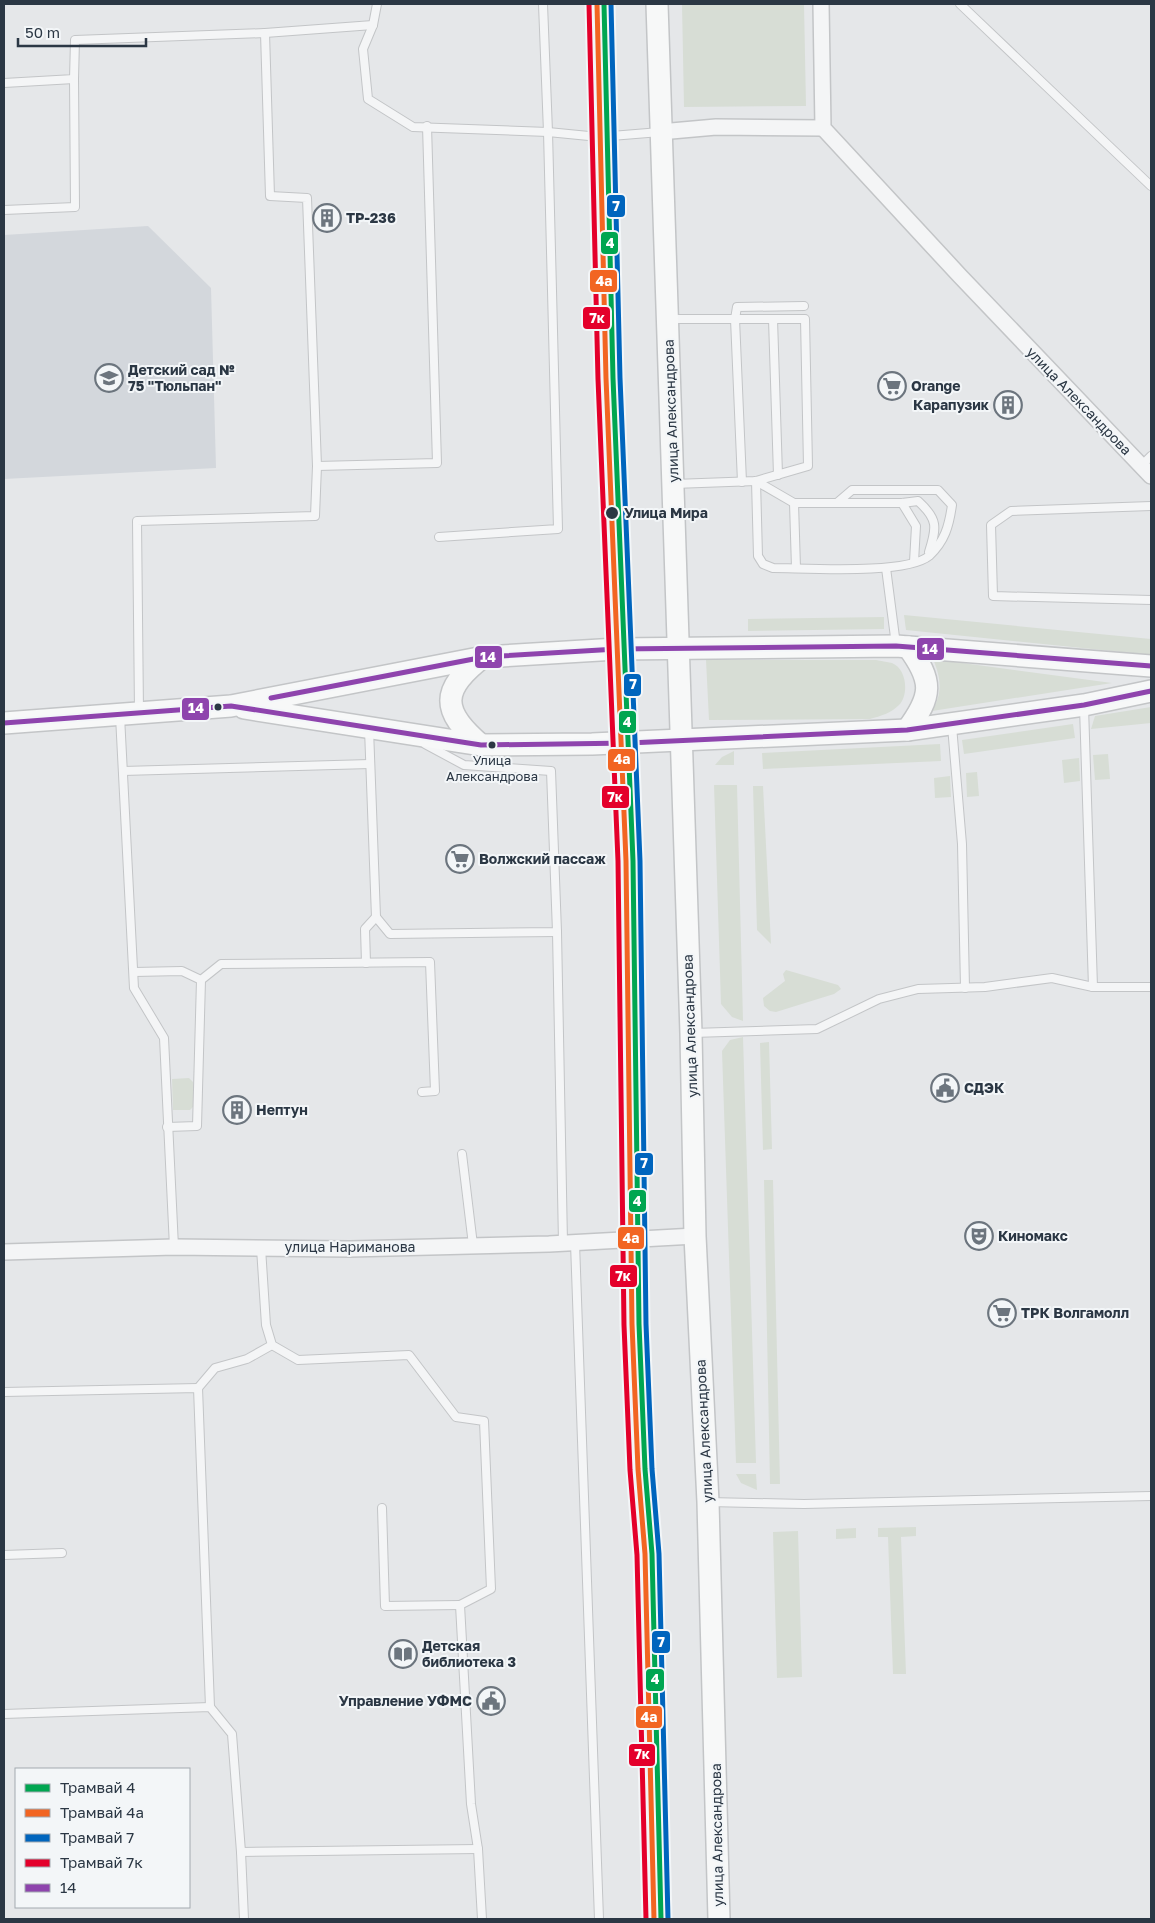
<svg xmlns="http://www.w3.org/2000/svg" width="1155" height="1923" font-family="'Golos Text',sans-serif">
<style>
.built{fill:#d3d7dc}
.green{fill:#d7ddd5}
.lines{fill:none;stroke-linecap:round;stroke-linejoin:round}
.lane-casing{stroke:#c3c5c7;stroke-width:10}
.street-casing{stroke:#c3c5c7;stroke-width:18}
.secondary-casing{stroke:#c3c5c7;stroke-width:24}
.lane{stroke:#f4f5f6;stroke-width:8}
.street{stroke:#f4f5f6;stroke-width:15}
.secondary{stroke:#f7f8f8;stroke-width:21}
.bus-1-casing{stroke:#f3f6f8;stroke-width:9}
.bus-1{stroke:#8e44ad;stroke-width:5}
.tram-1-casing{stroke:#f3f6f8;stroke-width:9}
.tram-2-casing{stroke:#f3f6f8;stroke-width:9}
.tram-3-casing{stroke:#f3f6f8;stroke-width:9}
.tram-4-casing{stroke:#f3f6f8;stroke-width:9}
.tram-1{stroke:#00a651;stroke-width:5}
.tram-2{stroke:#f26522;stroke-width:5}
.tram-3{stroke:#0065bd;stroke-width:5}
.tram-4{stroke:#e4002b;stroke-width:5}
.stop-dot{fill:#2b3744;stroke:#f3f6f8;stroke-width:2}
.labels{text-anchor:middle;stroke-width:4;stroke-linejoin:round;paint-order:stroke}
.bus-label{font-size:13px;fill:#2b3744;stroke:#f3f6f8}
.poi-label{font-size:14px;font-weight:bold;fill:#2b3744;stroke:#f3f6f8;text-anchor:start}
.street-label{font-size:14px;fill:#2b3744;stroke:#f3f6f8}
.stop-label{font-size:14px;font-weight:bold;fill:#2b3744;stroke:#f3f6f8;text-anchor:start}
.line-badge{stroke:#f3f6f8;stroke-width:2}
.badge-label{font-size:14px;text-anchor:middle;font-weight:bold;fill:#fff}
</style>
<rect width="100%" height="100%" fill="#e5e7e9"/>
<path class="built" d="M148,226L211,288L216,468L4,479V235Z"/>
<g class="green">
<path d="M682,4H804L806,106L684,107Z"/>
<path d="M904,615L1151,639V655L906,630Z"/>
<path d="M884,617V629L748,631V619Z"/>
<path d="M933,659L1112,683L932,711C943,693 941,678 933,659Z"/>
<path d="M706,660H876C881,661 887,662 892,663C907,669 909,695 899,705C891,713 881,716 870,719L709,720Z"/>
<path d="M1151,707V723L1091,729L1095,716Z"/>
<path d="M1073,724L1075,738L964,754L962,740Z"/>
<path d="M940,744L941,761L763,769L762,753Z"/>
<path d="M734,751V765H715L722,757Z"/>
<path d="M1108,754L1110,779L1095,780L1093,755Z"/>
<path d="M1079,758L1080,781L1064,783L1062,760Z"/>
<path d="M977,772L979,796L967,797L966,773Z"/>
<path d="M950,776L951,797L935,798L934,778Z"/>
<path d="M714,785H737L743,1021L732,1017L721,1004Z"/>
<path d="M753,786H763L771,944L757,930Z"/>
<path d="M786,970L838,985L841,989L834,994L776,1012L770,1011L764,1006L763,998L785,981L783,974Z"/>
<path d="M743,1037L756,1463H736L722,1051L730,1040Z"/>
<path d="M769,1042L772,1149L763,1150L760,1043Z"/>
<path d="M189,1078L193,1082L194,1106L190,1110H173L172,1079Z"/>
<path d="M764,1180H773L780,1484H770Z"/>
<path d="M736,1474H756L757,1490L741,1483Z"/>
<path d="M916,1527V1536L901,1537L906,1674H893L888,1537H878V1528Z"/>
<path d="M856,1528V1538L836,1539V1529Z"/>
<path d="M798,1531L802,1677L777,1678L773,1532Z"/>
</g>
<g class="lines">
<defs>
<g id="lane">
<path d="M377,4L373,25L363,49L368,99L413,127L548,132L599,137L660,132"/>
<path d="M960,4L1151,186"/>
<path d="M265,33L373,25"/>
<path d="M4,83L74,79L75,40L265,33L270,196L307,198L317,466L315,516L137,521L139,712"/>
<path d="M4,210L75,207L74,79"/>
<path d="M669,319H735L742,482"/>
<path d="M773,319L778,475"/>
<path d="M317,466L437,463L427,126"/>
<path d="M1141,466L1151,456"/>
<path d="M756,481L758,556L763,564L773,568C805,568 906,575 929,556C945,541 949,526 952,505L938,490H852L838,502"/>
<path d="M756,481L794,503"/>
<path d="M674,484L756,481L808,466L805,319H735L737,307L804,306"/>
<path d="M902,503L916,526L914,562"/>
<path d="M1151,506L1011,511L991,525L993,596L1151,600"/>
<path d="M439,537L558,529L548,132L543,4"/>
<path d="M796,568L794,503H902L918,501C938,519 937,527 929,552"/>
<path d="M886,568L896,645"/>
<path d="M1084,707L1093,987"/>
<path d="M120,716L134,988L164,1038L174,1247"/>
<path d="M952,726L962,844L965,988"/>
<path d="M369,729L376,917L390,934L557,932L551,771L464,765L425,744"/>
<path d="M123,771L370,764"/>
<path d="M557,932L563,1243"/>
<path d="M366,963L365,929L376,917"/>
<path d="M134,972L182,971L201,980L197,1126L167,1127"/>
<path d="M201,980L221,964L430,962L435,1091L422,1092"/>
<path d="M693,1033L817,1029L879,999L918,989L985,987L1052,978L1093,987H1151"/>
<path d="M462,1154L473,1245"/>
<path d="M575,1243L599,1919"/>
<path d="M261,1248L266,1325L272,1345L298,1360L409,1355L456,1417L484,1421L491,1589L460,1605L471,1804L478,1849L482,1919"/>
<path d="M198,1388L215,1368L247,1359L272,1345"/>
<path d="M4,1392L198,1388L210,1707"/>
<path d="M708,1502L804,1504L1151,1496"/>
<path d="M382,1508L385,1606L460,1605"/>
<path d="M4,1555L62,1553"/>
<path d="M4,1714L210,1707L232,1734L241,1852L478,1849"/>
<path d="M241,1852L244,1919"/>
</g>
<g id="street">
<path d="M821,4L823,128L960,276L1151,476"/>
<path d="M660,132L716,127L823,128"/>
<path d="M4,1252L174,1247L350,1249L549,1244L695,1236"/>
</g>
<g id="secondary">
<path d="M657,4L691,1033L695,1236L708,1502L719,1919"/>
<path d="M244,708L481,745L592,744L907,730L1084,705L1151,691"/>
<path d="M4,723L231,706L484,657L617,649L896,646L1151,666"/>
<path d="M907,730C933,695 933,681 908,647"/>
<path d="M481,745C441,711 440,690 483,657"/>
</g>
</defs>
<use href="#lane" class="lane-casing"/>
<use href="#street" class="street-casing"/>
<use href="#secondary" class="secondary-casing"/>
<use href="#lane" class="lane"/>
<use href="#street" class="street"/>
<use href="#secondary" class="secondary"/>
<defs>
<g id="bus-1">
<path d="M271,698L484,657L617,649L896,646L1151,666"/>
<path d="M4,723L231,706L481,745L629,743L907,730L1084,705L1151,691"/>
</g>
</defs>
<use href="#bus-1" class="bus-1-casing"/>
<use href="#bus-1" class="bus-1"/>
<defs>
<path id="tram-1" d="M604,4L613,378L633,861L639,1324L645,1469L652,1554L661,1919"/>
<path id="tram-2" d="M597,4L606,378L626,861L632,1324L638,1469L645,1554L654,1919"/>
<path id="tram-3" d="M611,4L620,378L640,861L646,1324L652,1469L659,1554L668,1919"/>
<path id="tram-4" d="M589,4L598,379L618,861L624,1325L630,1470L637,1555L646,1919"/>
</defs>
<use href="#tram-1" class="tram-1-casing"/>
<use href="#tram-2" class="tram-2-casing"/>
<use href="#tram-3" class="tram-3-casing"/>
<use href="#tram-4" class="tram-4-casing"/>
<use href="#tram-1" class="tram-1"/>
<use href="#tram-2" class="tram-2"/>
<use href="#tram-3" class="tram-3"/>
<use href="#tram-4" class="tram-4"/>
</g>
<defs>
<symbol id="building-ring" viewBox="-11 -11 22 22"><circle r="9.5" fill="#f3f6f8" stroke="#6c757e" stroke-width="1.5"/><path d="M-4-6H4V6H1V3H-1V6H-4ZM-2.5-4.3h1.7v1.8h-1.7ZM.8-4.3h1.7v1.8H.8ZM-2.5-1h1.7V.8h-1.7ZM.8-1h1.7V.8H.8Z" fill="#6c757e"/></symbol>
<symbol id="school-ring" viewBox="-11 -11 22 22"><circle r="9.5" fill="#f3f6f8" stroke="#6c757e" stroke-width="1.5"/><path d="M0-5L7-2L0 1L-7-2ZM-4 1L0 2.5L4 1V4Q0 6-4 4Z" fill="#6c757e"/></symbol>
<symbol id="supermarket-ring" viewBox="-11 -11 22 22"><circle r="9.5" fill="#f3f6f8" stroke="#6c757e" stroke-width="1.5"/><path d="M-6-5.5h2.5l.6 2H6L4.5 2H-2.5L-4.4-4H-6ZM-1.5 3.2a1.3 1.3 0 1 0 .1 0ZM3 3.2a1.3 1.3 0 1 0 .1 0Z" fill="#6c757e"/></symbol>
<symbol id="civic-ring" viewBox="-11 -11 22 22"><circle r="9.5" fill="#f3f6f8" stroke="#6c757e" stroke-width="1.5"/><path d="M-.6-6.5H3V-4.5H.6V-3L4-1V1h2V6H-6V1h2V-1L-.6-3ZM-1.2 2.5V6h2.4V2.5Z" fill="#6c757e"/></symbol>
<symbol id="theatre-ring" viewBox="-11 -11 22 22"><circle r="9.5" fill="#f3f6f8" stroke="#6c757e" stroke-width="1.5"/><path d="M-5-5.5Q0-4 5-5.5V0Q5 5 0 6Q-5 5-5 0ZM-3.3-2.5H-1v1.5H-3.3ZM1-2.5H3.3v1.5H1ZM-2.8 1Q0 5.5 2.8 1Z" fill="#6c757e"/></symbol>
<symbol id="library-ring" viewBox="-11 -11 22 22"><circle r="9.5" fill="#f3f6f8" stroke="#6c757e" stroke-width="1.5"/><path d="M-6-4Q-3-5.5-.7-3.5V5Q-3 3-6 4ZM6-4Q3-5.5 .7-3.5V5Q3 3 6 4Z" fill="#6c757e"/></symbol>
</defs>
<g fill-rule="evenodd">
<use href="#building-ring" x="311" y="202" width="32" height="32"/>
<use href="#school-ring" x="93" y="362" width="32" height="32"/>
<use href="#supermarket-ring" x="876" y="370" width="32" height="32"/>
<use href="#building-ring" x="992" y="389" width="32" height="32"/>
<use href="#supermarket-ring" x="444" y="843" width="32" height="32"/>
<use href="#civic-ring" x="929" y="1072" width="32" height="32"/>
<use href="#building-ring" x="221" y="1094" width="32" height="32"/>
<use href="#theatre-ring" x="963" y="1220" width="32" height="32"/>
<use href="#supermarket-ring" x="986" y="1297" width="32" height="32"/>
<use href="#library-ring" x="387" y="1638" width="32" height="32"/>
<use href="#civic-ring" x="475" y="1685" width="32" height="32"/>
</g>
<g class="stop-dot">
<circle cx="612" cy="513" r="7"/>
<circle cx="218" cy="707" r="4.5"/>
<circle cx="492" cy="745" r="4.5"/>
</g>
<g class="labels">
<g class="bus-label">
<text x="492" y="765">Улица<tspan x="492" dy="16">Александрова</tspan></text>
</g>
<g class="poi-label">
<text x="346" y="223">ТР-236</text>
<text x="128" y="375">Детский сад №<tspan x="128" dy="16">75 "Тюльпан"</tspan></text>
<text x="911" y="391">Orange</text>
<text x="989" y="410" text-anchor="end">Карапузик</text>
<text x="479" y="864">Волжский пассаж</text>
<text x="964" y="1093">СДЭК</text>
<text x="256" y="1115">Нептун</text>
<text x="998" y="1241">Киномакс</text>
<text x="1021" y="1318">ТРК Волгамолл</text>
<text x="422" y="1651">Детская<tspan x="422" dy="16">библиотека 3</tspan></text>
<text x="472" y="1706" text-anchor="end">Управление УФМС</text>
</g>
<g class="street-label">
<text transform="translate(1079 401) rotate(46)" y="5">улица Александрова</text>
<text transform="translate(671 411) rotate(-92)" y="5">улица Александрова</text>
<text transform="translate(690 1026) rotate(-92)" y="5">улица Александрова</text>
<text x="350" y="1252">улица Нариманова</text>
<text transform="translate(704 1431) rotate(-93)" y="5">улица Александрова</text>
<text transform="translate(717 1835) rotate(-91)" y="5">улица Александрова</text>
</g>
<g class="stop-label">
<text x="624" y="518">Улица Мира</text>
</g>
</g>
<g class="line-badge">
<rect x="606" y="194" width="20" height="24" rx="5" fill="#0065bd"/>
<rect x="600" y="231" width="19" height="24" rx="5" fill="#00a651"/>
<rect x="589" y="269" width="29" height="24" rx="5" fill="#f26522"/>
<rect x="582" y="306" width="29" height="24" rx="5" fill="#e4002b"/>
<rect x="916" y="637" width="29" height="24" rx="5" fill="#8e44ad"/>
<rect x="474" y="645" width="29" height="24" rx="5" fill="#8e44ad"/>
<rect x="623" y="673" width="19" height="24" rx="5" fill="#0065bd"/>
<rect x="181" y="697" width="29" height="24" rx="5" fill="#8e44ad"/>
<rect x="618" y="710" width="19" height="24" rx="5" fill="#00a651"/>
<rect x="607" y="748" width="29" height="24" rx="5" fill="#f26522"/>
<rect x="601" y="785" width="29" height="24" rx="5" fill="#e4002b"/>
<rect x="634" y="1152" width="20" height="24" rx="5" fill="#0065bd"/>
<rect x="628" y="1189" width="19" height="24" rx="5" fill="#00a651"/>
<rect x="617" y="1226" width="28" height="24" rx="5" fill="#f26522"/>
<rect x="609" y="1264" width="29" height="24" rx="5" fill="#e4002b"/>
<rect x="651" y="1630" width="20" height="24" rx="5" fill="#0065bd"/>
<rect x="645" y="1668" width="20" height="24" rx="5" fill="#00a651"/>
<rect x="635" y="1705" width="28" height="24" rx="5" fill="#f26522"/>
<rect x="628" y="1743" width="28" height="24" rx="5" fill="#e4002b"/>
</g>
<g class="badge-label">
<text x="616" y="211">7</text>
<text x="610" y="248">4</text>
<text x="604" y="286">4а</text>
<text x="597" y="323">7к</text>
<text x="930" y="654">14</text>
<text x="488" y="662">14</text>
<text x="633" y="689">7</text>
<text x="196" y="713">14</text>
<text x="627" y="727">4</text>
<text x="622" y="764">4а</text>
<text x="615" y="802">7к</text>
<text x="644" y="1168">7</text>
<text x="637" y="1206">4</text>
<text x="631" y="1243">4а</text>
<text x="623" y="1281">7к</text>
<text x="661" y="1647">7</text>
<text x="655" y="1684">4</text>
<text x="649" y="1722">4а</text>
<text x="642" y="1759">7к</text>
</g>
<rect width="1155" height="1923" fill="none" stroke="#2b3744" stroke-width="10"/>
<rect x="15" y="1768" width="175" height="140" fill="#f3f6f8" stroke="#a3aab0"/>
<rect x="25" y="1784" width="25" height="8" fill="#00a651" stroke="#a3aab0"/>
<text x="60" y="1793" font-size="15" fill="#2b3744">Трамвай 4</text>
<rect x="25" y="1809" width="25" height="8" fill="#f26522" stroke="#a3aab0"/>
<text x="60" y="1818" font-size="15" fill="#2b3744">Трамвай 4а</text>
<rect x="25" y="1834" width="25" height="8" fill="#0065bd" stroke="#a3aab0"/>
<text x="60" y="1843" font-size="15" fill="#2b3744">Трамвай 7</text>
<rect x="25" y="1859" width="25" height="8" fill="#e4002b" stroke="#a3aab0"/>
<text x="60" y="1868" font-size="15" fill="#2b3744">Трамвай 7к</text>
<rect x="25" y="1884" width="25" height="8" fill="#8e44ad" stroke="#a3aab0"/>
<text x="60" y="1893" font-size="15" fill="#2b3744">14</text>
<path d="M18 38v8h128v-8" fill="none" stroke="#2b3744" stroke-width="2.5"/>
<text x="25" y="38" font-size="15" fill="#2b3744" stroke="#f3f6f8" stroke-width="4" paint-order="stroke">50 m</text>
</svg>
